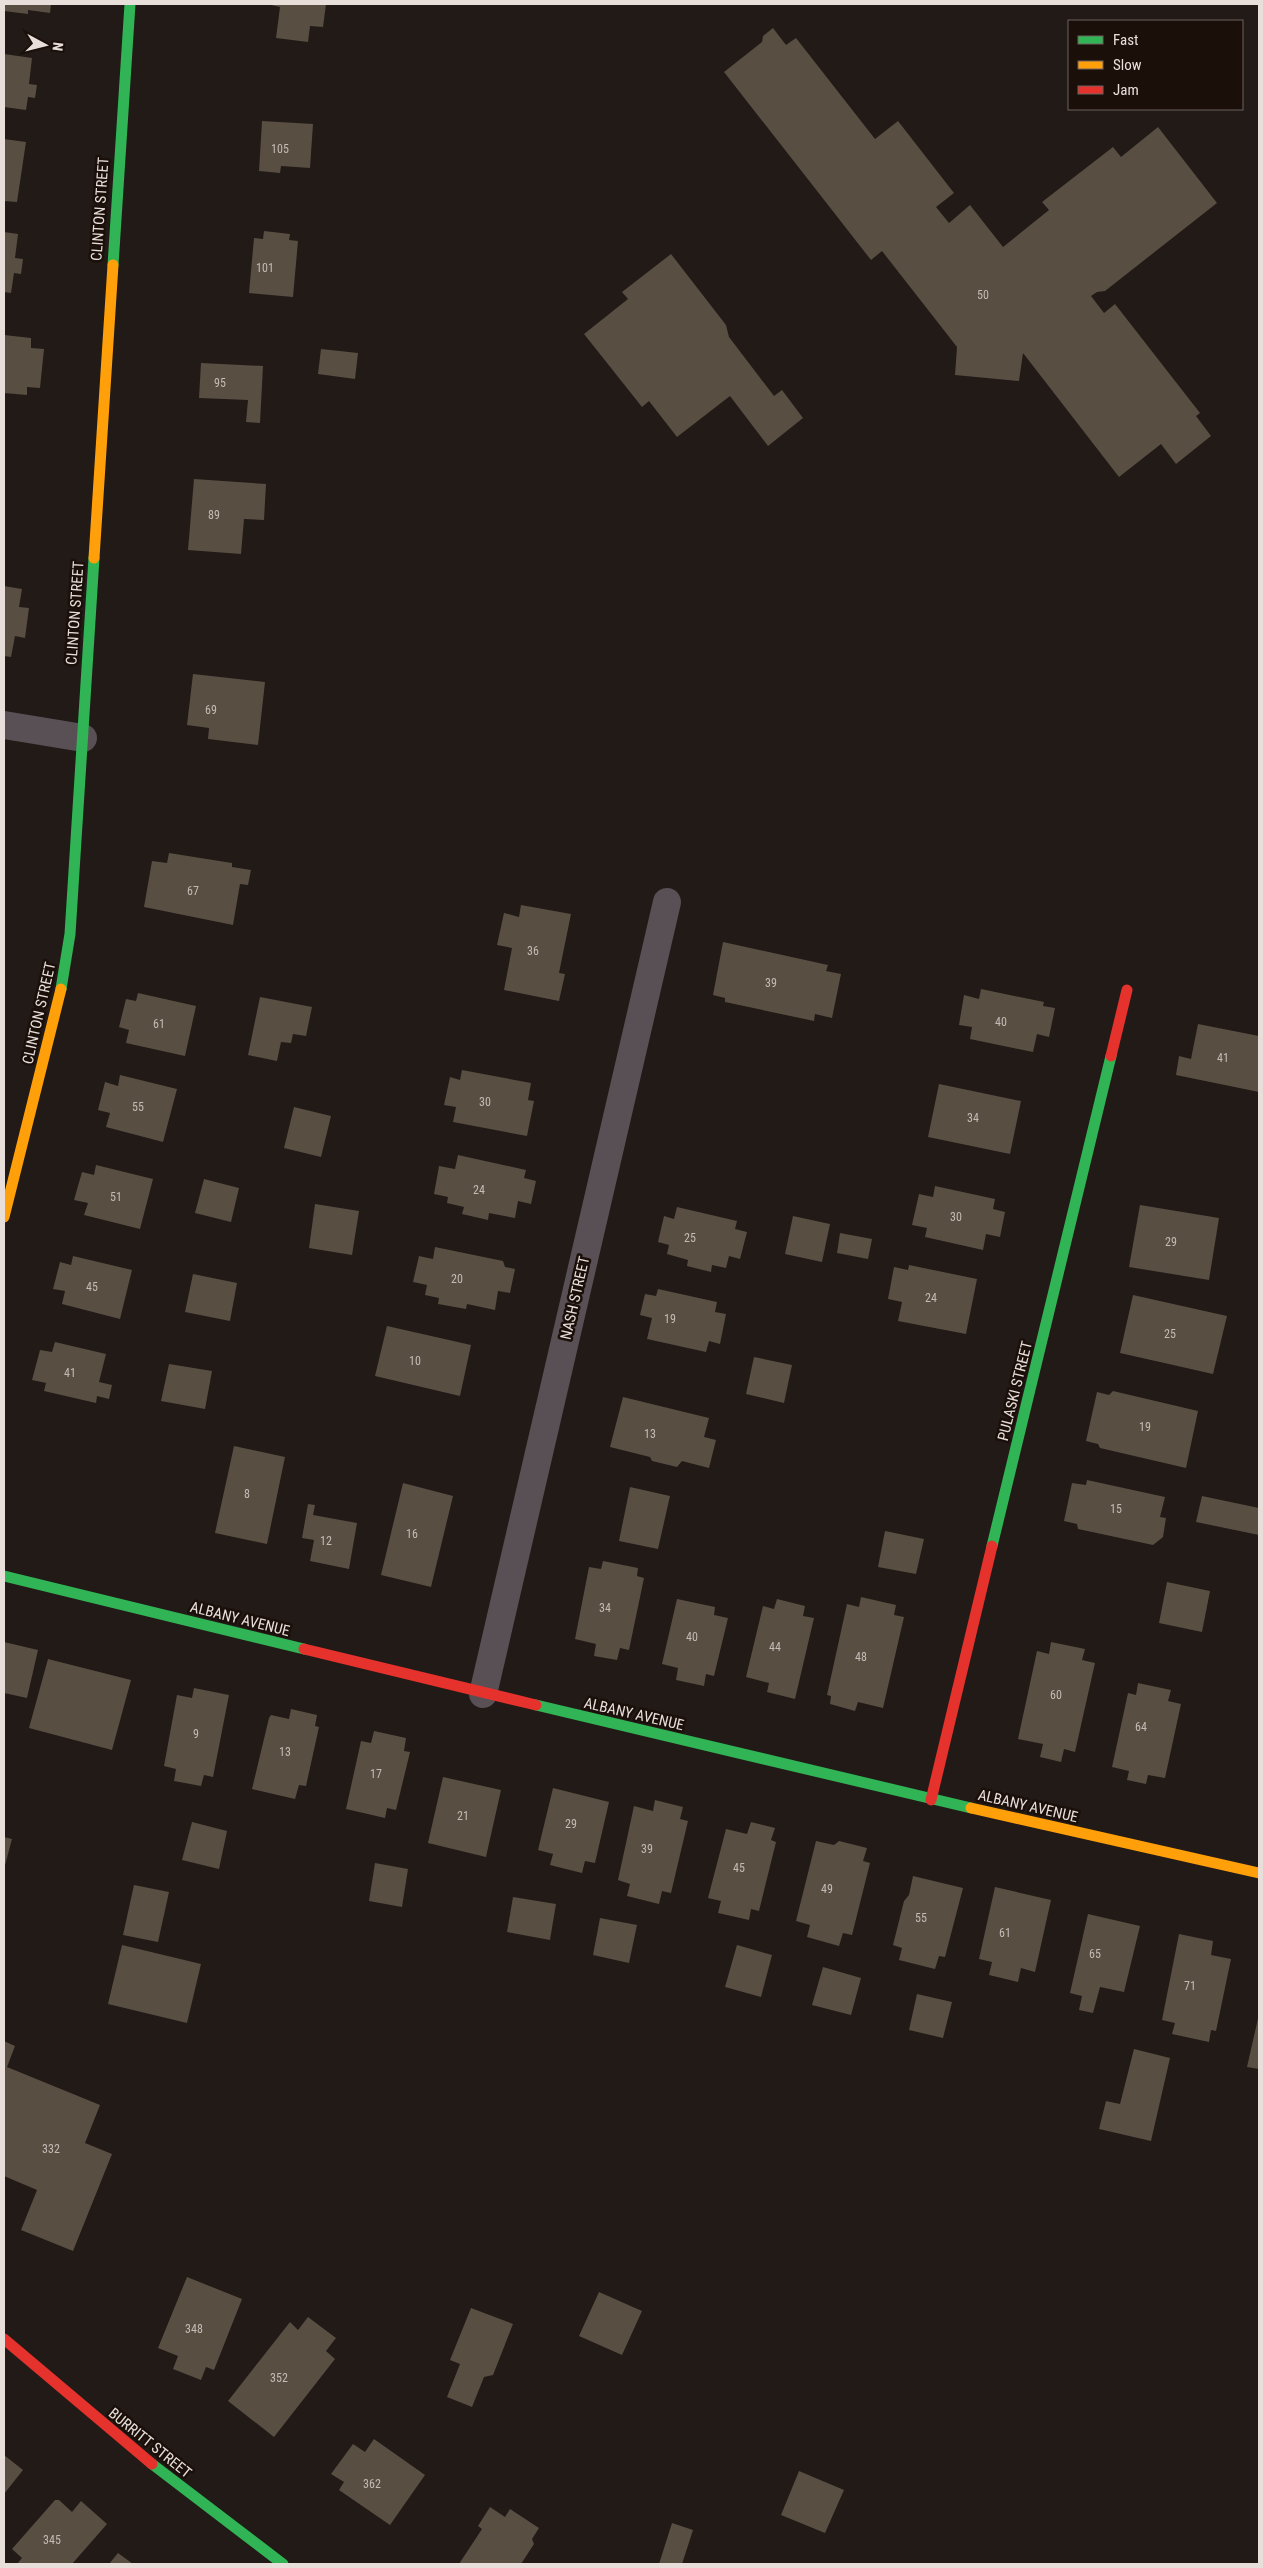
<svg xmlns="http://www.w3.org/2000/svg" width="1263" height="2568" font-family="'Roboto Condensed',sans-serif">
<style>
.building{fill:#594e42}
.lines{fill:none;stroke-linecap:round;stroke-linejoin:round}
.street{stroke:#585054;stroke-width:28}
.fast{stroke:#30b455;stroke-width:11}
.slow{stroke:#ff9f0a;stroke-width:11}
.jam{stroke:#e5322d;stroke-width:11}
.labels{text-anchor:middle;stroke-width:5;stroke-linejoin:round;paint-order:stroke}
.number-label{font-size:12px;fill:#c4bbb5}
.street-label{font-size:15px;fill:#e8dfdb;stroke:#1b0f0a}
</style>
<rect width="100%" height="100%" fill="#211a17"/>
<g class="building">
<path d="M4,4H51L50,13L28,10V14L4,11Z"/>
<path d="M267,4H326L323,27L310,26L308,42L276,38L280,7Z"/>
<path d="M773,28L786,45L796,38L875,139L898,121L954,193L936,207L949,223L970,205L1003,247L1049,210L1042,202L1113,147L1121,157L1158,127L1217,203L1105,291L1097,292L1091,296L1104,313L1115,304L1200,413L1196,416L1211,436L1176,464L1161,444L1119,477L1023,353L1019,381L955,375L957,347L882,251L871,260L724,72L762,42L763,36Z"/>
<path d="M4,54L32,58L29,84L37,85L35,98L28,97L26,110L4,107Z"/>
<path d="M262,121L313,124L310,168L281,166L280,173L259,171Z"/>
<path d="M4,139L26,142L17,202L4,201Z"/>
<path d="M264,231L290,234L289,240L298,241L293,297L249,293L254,238L263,239Z"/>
<path d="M4,232L18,234L15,258L23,259L21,274L14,273L11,293L4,292Z"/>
<path d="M671,254L726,325L729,337L774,396L782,390L803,418L768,446L730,396L677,437L649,401L642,407L584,334L628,299L622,292Z"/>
<path d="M4,335L31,338V348L44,349L40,388L27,387V395L4,393Z"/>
<path d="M321,349L358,353L355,379L318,374Z"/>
<path d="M201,363L263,366L260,423L246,422L248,400L199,398Z"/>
<path d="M194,479L266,484L264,520L244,519L241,554L188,550Z"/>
<path d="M4,586L22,589L19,607L29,608L25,638L15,636L11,657L4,656Z"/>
<path d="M193,674L265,682L258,745L208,739L209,728L187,725Z"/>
<path d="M169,853L232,863V867L251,870L248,885L240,884L233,925L144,907L152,861L167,863Z"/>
<path d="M521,905L571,914L559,973L565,974L559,1001L504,990L512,948L497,945L504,913L519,917Z"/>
<path d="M723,942L828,965L826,971L841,974L832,1018L815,1014L814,1021L725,1002V998L713,995Z"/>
<path d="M981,989L1044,1002L1043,1006L1055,1008L1049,1037L1037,1034L1033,1052L970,1039L972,1027L959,1025L964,995L979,999Z"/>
<path d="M138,993L196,1006L185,1056L126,1043L129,1030L119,1027L126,999L136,1001Z"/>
<path d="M260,997L312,1007L306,1036L293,1034L291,1043L281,1042L277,1061L248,1055Z"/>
<path d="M1198,1024L1259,1036V1092L1176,1075L1179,1056L1191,1059Z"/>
<path d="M462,1070L531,1083L528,1100L534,1101L527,1136L453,1122L456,1107L444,1105L450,1077L460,1080Z"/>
<path d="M120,1075L177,1089L163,1142L106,1127L110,1113L98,1110L105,1082L118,1086Z"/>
<path d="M939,1084L1021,1101L1010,1154L928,1137Z"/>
<path d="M294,1107L331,1116L321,1157L284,1148Z"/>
<path d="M458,1155L526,1170L524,1178L536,1181L531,1204L518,1201L515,1218L489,1213L488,1220L462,1214L464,1207L447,1203L448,1197L434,1194L439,1166L455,1169Z"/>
<path d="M96,1165L153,1179L140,1229L84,1215L88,1203L74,1200L82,1172L94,1175Z"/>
<path d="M204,1179L239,1188L231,1222L195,1213Z"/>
<path d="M935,1186L995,1199L993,1209L1005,1212L1000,1237L986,1234L983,1250L925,1237L927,1228L912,1225L919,1194L933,1197Z"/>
<path d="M315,1204L359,1211L352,1255L309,1248Z"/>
<path d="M1140,1205L1219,1218L1209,1280L1129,1267Z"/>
<path d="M677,1207L737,1221L735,1229L747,1232L740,1259L729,1256L726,1268L712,1265L711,1272L687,1266L688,1260L667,1254L669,1245L658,1242L664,1216L674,1219Z"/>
<path d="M793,1216L830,1224L822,1262L785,1254Z"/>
<path d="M840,1233L872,1239L868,1259L837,1253Z"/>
<path d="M435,1247L503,1261L505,1267L515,1269L510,1293L498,1291L495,1310L467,1304L466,1309L438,1304L439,1298L425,1295L427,1285L413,1282L419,1256L433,1259Z"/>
<path d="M73,1256L132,1270L120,1319L62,1304L65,1291L53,1289L60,1262L71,1265Z"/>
<path d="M909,1265L977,1279L966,1334L898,1321L902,1302L888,1299L894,1267L908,1270Z"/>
<path d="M193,1274L237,1283L230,1321L185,1312Z"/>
<path d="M658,1289L717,1302L715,1312L726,1314L720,1344L709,1341L706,1352L647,1339L652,1318L640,1315L645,1294L656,1296Z"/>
<path d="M1133,1295L1227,1316L1213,1374L1120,1353Z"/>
<path d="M387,1326L471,1345L460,1396L375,1376Z"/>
<path d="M55,1342L106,1354L99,1382L112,1385L109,1399L97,1396L96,1403L44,1391L46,1383L32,1380L40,1350L52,1352Z"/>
<path d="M754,1357L792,1365L784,1403L746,1394Z"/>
<path d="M169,1364L212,1371L205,1409L161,1401Z"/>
<path d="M1113,1391L1198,1411L1186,1468L1100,1448L1098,1444L1086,1441L1097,1392L1109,1395Z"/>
<path d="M623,1397L709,1418L704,1437L716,1440L709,1468L682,1461L677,1467L652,1461L650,1457L610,1447Z"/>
<path d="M234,1446L285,1457L267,1544L215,1533Z"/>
<path d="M1087,1480L1165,1497L1160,1517L1166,1518L1163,1537L1153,1545L1078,1529L1077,1524L1064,1521L1072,1483L1086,1485Z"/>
<path d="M403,1483L453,1496L431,1587L381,1575Z"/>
<path d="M630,1487L670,1496L658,1549L619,1541Z"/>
<path d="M1202,1496L1259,1508V1535L1196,1522Z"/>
<path d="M308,1504L315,1505L313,1515L357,1523L349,1569L310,1561L314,1540L302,1538Z"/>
<path d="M885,1531L924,1539L916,1574L878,1567Z"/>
<path d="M603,1561L638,1568L637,1576L644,1578L629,1650L620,1648L617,1660L594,1656L596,1644L575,1639L589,1567L601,1569Z"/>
<path d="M1167,1582L1210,1591L1202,1632L1159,1623Z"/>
<path d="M861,1597L896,1605L894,1615L904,1617L883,1708L858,1702L855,1711L830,1704L831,1696L827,1695L847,1604L859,1607Z"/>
<path d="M677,1599L715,1607L714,1615L728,1618L714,1676L706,1674L704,1686L676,1680L678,1668L662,1664Z"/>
<path d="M777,1599L805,1606L803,1616L814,1618L795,1699L767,1692L769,1683L746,1677L763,1606L774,1609Z"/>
<path d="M4,1642L38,1650L27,1698L4,1693Z"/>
<path d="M1051,1642L1085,1649L1082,1660L1095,1663L1075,1752L1064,1749L1061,1762L1040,1757L1043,1744L1018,1739L1037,1651L1049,1654Z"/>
<path d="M48,1659L131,1680L112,1750L29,1728Z"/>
<path d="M1138,1683L1171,1690L1168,1701L1181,1704L1165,1778L1148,1775L1146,1784L1127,1780L1129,1771L1112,1767L1128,1693L1136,1695Z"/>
<path d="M194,1688L229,1695L213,1777L204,1775L201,1786L174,1781L176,1769L164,1766L177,1695L192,1698Z"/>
<path d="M291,1709L317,1715L315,1726L319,1727L306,1786L299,1785L295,1799L252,1789L269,1718L271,1715L289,1719Z"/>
<path d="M374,1731L406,1738L404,1751L410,1752L396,1810L387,1808L385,1818L346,1809L361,1741L371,1743Z"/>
<path d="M443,1777L501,1790L486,1857L428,1843Z"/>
<path d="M553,1788L609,1802L595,1863L585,1861L582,1873L550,1865L553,1854L538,1850Z"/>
<path d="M655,1800L683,1807L680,1819L688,1821L671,1893L662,1891L659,1904L627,1896L630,1884L618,1880L634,1806L653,1811Z"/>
<path d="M192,1822L227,1831L219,1869L182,1860Z"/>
<path d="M751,1822L775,1828L771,1840L776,1842L759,1911L751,1909L749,1920L718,1913L721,1901L708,1898L726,1829L747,1834Z"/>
<path d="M4,1837L12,1839L4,1869Z"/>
<path d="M816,1841L834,1845L839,1841L867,1848L863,1861L870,1863L852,1935L843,1933L839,1946L807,1937L810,1925L796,1921Z"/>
<path d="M375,1863L408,1869L402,1907L369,1901Z"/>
<path d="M913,1876L963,1888L945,1957L939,1956L935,1969L899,1960L902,1948L893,1945L904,1901L909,1895Z"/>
<path d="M134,1885L169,1892L158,1942L123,1935Z"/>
<path d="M995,1887L1051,1900L1035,1972L1021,1968L1018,1982L989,1975L992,1962L979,1959Z"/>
<path d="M513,1897L556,1904L550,1940L507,1932Z"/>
<path d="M1088,1914L1140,1926L1124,1992L1100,1987L1093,2013L1079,2010L1082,1996L1070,1993Z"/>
<path d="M600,1918L637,1925L629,1963L593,1955Z"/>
<path d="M1179,1934L1213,1941L1211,1955L1231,1959L1216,2031L1211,2030L1209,2042L1172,2034L1175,2023L1162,2020Z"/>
<path d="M122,1945L201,1964L187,2023L108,2004Z"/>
<path d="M737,1945L772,1955L761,1997L725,1987Z"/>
<path d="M823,1967L861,1978L851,2015L812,2005Z"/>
<path d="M917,1994L952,2002L943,2038L909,2030Z"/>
<path d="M1259,2014V2069L1247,2067Z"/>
<path d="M4,2041L15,2046L7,2067L100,2105L85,2143L112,2154L73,2251L21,2230L37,2190L4,2176Z"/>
<path d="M1134,2049L1170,2058L1151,2141L1099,2129L1106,2101L1120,2104Z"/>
<path d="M187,2277L242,2299L214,2370L206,2367L201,2380L173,2369L178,2356L158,2348Z"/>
<path d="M599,2292L642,2311L622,2355L579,2336Z"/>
<path d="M471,2308L513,2324L493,2375L484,2377L472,2407L447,2397L460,2364L450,2360Z"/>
<path d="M308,2317L336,2338L326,2351L335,2359L274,2437L228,2401L290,2322L298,2330Z"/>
<path d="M374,2439L425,2475L390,2525L339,2490L344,2482L331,2474L353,2444L365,2452Z"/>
<path d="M4,2455L23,2470L4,2494Z"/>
<path d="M799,2471L844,2490L825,2533L781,2515Z"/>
<path d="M55,2500H59L72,2512L81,2501L107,2524L72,2564H17L22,2558L12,2549Z"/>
<path d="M490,2507L505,2517L510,2509L539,2528L532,2539L534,2544L521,2564H459L482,2529L478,2526Z"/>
<path d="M672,2523L693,2530L682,2564H659Z"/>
<path d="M118,2553L133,2564H109Z"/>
</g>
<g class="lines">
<g class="street">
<path d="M4,725L83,738"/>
<path d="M483,1694L667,902"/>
</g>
<g class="fast">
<path d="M113,265L130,4"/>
<path d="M61,989L70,934L94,558"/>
<path d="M992,1546L1111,1056"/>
<path d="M4,1576L304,1649"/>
<path d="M536,1705L971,1808"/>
<path d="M152,2464L283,2564"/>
</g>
<g class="slow">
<path d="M94,558L113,265"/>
<path d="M4,1217L61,989"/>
<path d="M971,1808L1259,1873"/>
</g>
<g class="jam">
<path d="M1111,1056L1127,990"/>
<path d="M304,1649L536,1705"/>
<path d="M931,1800L992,1546"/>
<path d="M4,2339L152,2464"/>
</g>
</g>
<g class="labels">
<g class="number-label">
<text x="280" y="153">105</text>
<text x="265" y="272">101</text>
<text x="983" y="299">50</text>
<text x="220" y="387">95</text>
<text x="214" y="519">89</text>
<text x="211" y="714">69</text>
<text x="193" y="895">67</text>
<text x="533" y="955">36</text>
<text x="771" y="987">39</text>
<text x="1001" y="1026">40</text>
<text x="159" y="1028">61</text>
<text x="1223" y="1062">41</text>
<text x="485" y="1106">30</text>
<text x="138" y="1111">55</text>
<text x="973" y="1122">34</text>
<text x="479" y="1194">24</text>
<text x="116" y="1201">51</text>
<text x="956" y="1221">30</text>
<text x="690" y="1242">25</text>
<text x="1171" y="1246">29</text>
<text x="457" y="1283">20</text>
<text x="92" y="1291">45</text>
<text x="931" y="1302">24</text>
<text x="670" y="1323">19</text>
<text x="1170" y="1338">25</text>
<text x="415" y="1365">10</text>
<text x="70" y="1377">41</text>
<text x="1145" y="1431">19</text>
<text x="650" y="1438">13</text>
<text x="247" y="1498">8</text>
<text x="1116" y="1513">15</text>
<text x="412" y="1538">16</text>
<text x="326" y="1545">12</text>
<text x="605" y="1612">34</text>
<text x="692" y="1641">40</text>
<text x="775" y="1651">44</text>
<text x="861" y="1661">48</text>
<text x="1056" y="1699">60</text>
<text x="1141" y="1731">64</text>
<text x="196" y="1738">9</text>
<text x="285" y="1756">13</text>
<text x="376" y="1778">17</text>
<text x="463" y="1820">21</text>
<text x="571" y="1828">29</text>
<text x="647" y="1853">39</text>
<text x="739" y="1872">45</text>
<text x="827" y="1893">49</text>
<text x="921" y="1922">55</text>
<text x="1005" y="1937">61</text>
<text x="1095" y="1958">65</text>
<text x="1190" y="1990">71</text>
<text x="51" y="2153">332</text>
<text x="194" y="2333">348</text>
<text x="279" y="2382">352</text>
<text x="372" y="2488">362</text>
<text x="52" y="2544">345</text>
</g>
<g class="street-label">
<text transform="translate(100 209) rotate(-86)" y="5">CLINTON STREET</text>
<text transform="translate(75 613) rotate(-86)" y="5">CLINTON STREET</text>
<text transform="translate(39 1013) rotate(-77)" y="5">CLINTON STREET</text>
<text transform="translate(575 1298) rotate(-77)" y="5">NASH STREET</text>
<text transform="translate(1015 1391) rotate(-76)" y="5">PULASKI STREET</text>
<text transform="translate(240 1619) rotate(14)" y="5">ALBANY AVENUE</text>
<text transform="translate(634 1714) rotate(13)" y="5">ALBANY AVENUE</text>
<text transform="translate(1028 1806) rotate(13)" y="5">ALBANY AVENUE</text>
<text transform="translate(150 2443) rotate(39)" y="5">BURRITT STREET</text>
</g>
</g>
<rect width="1263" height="2568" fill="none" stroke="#e8dfdb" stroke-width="10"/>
<rect x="1068" y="20" width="175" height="90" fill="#1b0f0a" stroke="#6d625e"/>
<rect x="1078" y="36" width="25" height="8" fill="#30b455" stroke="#6d625e"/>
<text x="1113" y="45" font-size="15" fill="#e8dfdb">Fast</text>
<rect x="1078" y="61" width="25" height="8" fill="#ff9f0a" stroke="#6d625e"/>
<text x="1113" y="70" font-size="15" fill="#e8dfdb">Slow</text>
<rect x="1078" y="86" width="25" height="8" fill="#e5322d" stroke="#6d625e"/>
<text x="1113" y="95" font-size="15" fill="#e8dfdb">Jam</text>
<g transform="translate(45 45) rotate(97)" stroke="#1b0f0a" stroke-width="4" paint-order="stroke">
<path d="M0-4L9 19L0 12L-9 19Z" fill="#e8dfdb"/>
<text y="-8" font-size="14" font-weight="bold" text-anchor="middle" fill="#e8dfdb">N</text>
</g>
</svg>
